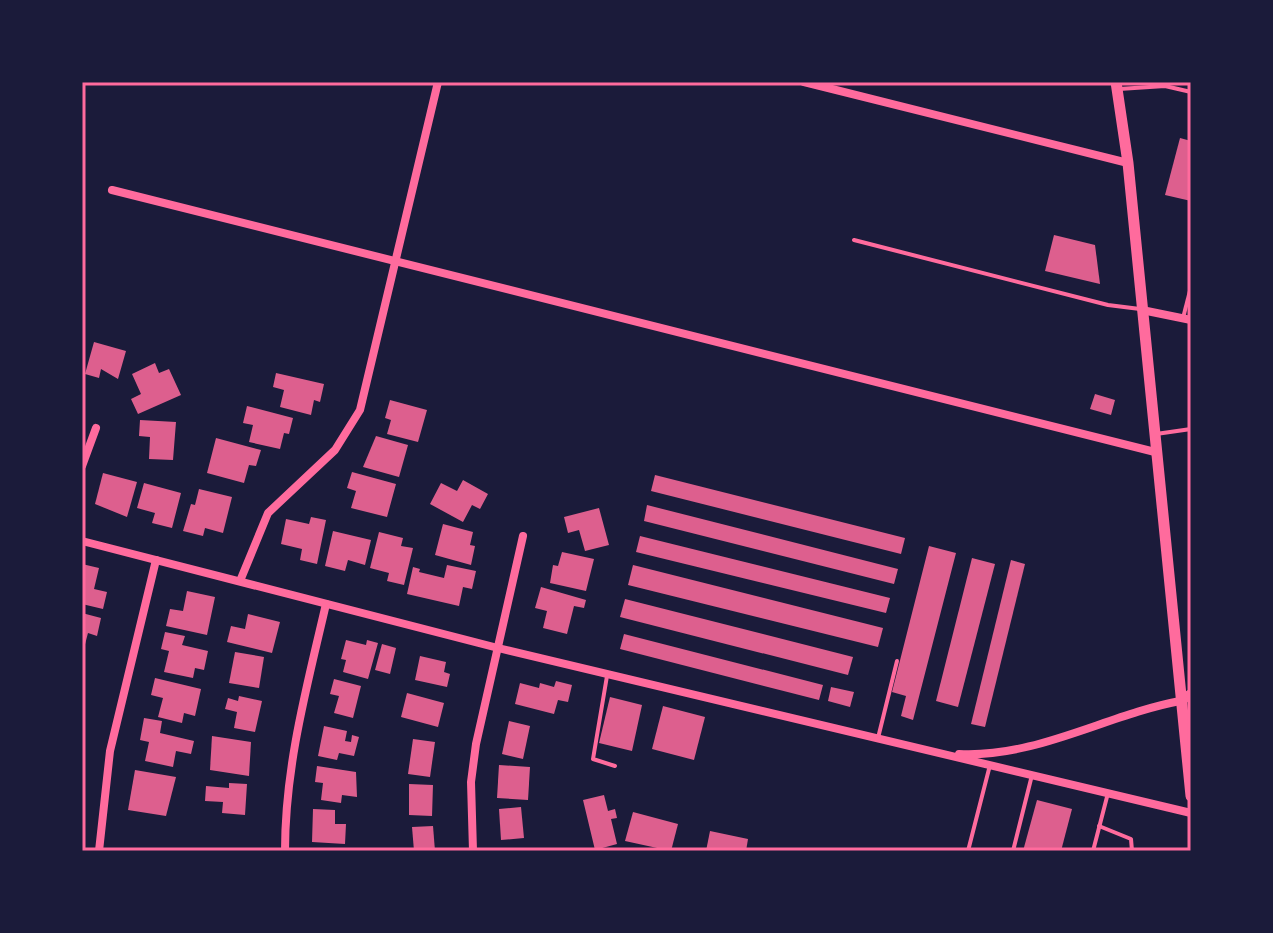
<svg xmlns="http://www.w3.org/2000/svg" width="1273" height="933" font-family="'Titillium Web',sans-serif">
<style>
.building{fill:#dd5f8e}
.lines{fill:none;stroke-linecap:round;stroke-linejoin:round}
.service{stroke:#ff6b9d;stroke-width:4}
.minor{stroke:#ff6b9d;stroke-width:8}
.tertiary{stroke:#ff6b9d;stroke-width:10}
.secondary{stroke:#ff6b9d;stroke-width:11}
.neatline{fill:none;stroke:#ff6b9d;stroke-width:3}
</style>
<rect width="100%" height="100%" fill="#1b1b3a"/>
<g class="building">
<path d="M1180,138L1191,141V201L1165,195Z"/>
<path d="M1054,235L1095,245L1100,284L1045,271Z"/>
<path d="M94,342L126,351L118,379L101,369L99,378L85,374Z"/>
<path d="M155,363L159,373L169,369L181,395L138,414L131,399L141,394L132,374Z"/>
<path d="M276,373L324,384L320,402L314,400L311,415L280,407L284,390L273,387Z"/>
<path d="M1095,394L1115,400L1111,415L1090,409Z"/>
<path d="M390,400L427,410L418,442L387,434L391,420L385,418Z"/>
<path d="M247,406L293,418L289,434L284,433L280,449L249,442L253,425L243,423Z"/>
<path d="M140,420L176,422L173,460L149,459L150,437L139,436Z"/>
<path d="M376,436L408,445L399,477L363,467Z"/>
<path d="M216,438L261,450L256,466L249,465L244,483L207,473Z"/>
<path d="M352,472L396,484L387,517L351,508L356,491L347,488Z"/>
<path d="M103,473L137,482L127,517L95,504Z"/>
<path d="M655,475L905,538L901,554L651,491Z"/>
<path d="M463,480L488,494L480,509L472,505L463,522L430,504L441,483L457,491Z"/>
<path d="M144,483L181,493L172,528L152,523L155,513L137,508Z"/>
<path d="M199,489L232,497L223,533L205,528L203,536L183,531L191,504L195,505Z"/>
<path d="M647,505L898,569L894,584L644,521Z"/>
<path d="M599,508L609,545L585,551L579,530L568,533L564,517Z"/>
<path d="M311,517L326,520L317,564L300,560L302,549L281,544L286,519L309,524Z"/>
<path d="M443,524L473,532L470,545L475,546L471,565L435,555Z"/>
<path d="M333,531L371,540L365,565L348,560L345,571L325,566Z"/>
<path d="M379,532L403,538L401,546L413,548L404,585L387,581L389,573L370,568Z"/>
<path d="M640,536L890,598L886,613L636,552Z"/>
<path d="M929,546L956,553L913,720L901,716L906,696L892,692Z"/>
<path d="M562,552L594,559L586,591L550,583L553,565L558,566Z"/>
<path d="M972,558L995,564L958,707L936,701Z"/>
<path d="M1011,560L1025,564L985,727L971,724Z"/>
<path d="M82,564L99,568L94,589L107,592L103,609L82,604Z"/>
<path d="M447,565L476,571L472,589L463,587L459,606L407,594L413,567L420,569L419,572L444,578Z"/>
<path d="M633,565L883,628L878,647L628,585Z"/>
<path d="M541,587L586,600L584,608L574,606L567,634L543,628L547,611L535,608Z"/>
<path d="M187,591L215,597L207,635L166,626L170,609L183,611Z"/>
<path d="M625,599L853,657L848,675L620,617Z"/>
<path d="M82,613L101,618L97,636L88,633L83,652Z"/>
<path d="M248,614L280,622L272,653L227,642L231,626L245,629Z"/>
<path d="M165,632L185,636L182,645L208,651L204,670L195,668L193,678L164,672L169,651L161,649Z"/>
<path d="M624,634L823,685L819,700L620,649Z"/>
<path d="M346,640L366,645L367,640L378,643L368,679L343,672L346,660L341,659Z"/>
<path d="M382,644L396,648L390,674L375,670Z"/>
<path d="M235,652L264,657L259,688L229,683Z"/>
<path d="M420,656L446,662L444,672L450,674L447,687L415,680Z"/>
<path d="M155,678L201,689L195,716L184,713L182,723L158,717L163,698L151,695Z"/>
<path d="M334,679L361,686L353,718L334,713L339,696L330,694Z"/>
<path d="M556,681L572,685L568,702L558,700L554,714L515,704L520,683L539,688L540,683L554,687Z"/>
<path d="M831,687L854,692L850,707L828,701Z"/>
<path d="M407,693L444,703L438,727L401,717Z"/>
<path d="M239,696L262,701L255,732L234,728L237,712L225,709L228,698L238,701Z"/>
<path d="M610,697L642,705L632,751L599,743Z"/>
<path d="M663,706L705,717L694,760L652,749Z"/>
<path d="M144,718L162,721L160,733L194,741L191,754L176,751L173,767L145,761L149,742L140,740Z"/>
<path d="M509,721L530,726L523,759L502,754Z"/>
<path d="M324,726L347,731L345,741L351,742L352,735L359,737L354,756L339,753L337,760L318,756Z"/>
<path d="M212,736L251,742L249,776L210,770Z"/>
<path d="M413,739L435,742L430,777L408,774Z"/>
<path d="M499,765L530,767L528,800L497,798Z"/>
<path d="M317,766L356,772L357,797L342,795L341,803L321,800L323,783L315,782Z"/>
<path d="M135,770L176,777L166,816L128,810Z"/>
<path d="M229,783L247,784L245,815L222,813L223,802L205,801L206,786L229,788Z"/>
<path d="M409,784L433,785L432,816L409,815Z"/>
<path d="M604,795L608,811L615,809L617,818L611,819L617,844L595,850L583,800Z"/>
<path d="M1037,800L1072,809L1061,851H1023Z"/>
<path d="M521,807L524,838L501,840L499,809Z"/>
<path d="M313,809L335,810V824H346L345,844L312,842Z"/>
<path d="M633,812L678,824L671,851L625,841Z"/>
<path d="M433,826L435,851H414L412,827Z"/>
<path d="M710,831L748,839L746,851H706Z"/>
</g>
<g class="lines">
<g class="service">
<path d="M1190,82L1191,85"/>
<path d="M1119,89L1165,86L1191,92"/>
<path d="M854,240L1108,305L1140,309"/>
<path d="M1183,318L1191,287"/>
<path d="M1156,434L1191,429"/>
<path d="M607,676L593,759L615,766"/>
<path d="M878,738L897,661"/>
<path d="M1099,826L1131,839L1132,851"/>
<path d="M968,851L990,765"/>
<path d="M1013,851L1032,775"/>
<path d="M1093,851L1108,793"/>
</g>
<g class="minor">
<path d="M804,82L1128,163"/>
<path d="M112,190L1155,452"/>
<path d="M1142,310L1191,320"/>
<path d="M82,466L96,428"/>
<path d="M82,541L498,648L1191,813"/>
<path d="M240,581L268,513L335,450L360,410L438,82"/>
<path d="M959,754C1036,758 1106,715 1180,701"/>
<path d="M99,851L110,751L156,560"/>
<path d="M285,851C285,766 307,686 326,604"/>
<path d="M473,851L471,782L476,744L523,536"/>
</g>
<path class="tertiary" d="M1180,701L1191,694"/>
<path class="secondary" d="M1116,82L1128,163L1191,796"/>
</g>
<rect width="1273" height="933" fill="none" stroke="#1b1b3a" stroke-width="168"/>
<rect x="84" y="84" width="1105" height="765" class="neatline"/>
</svg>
